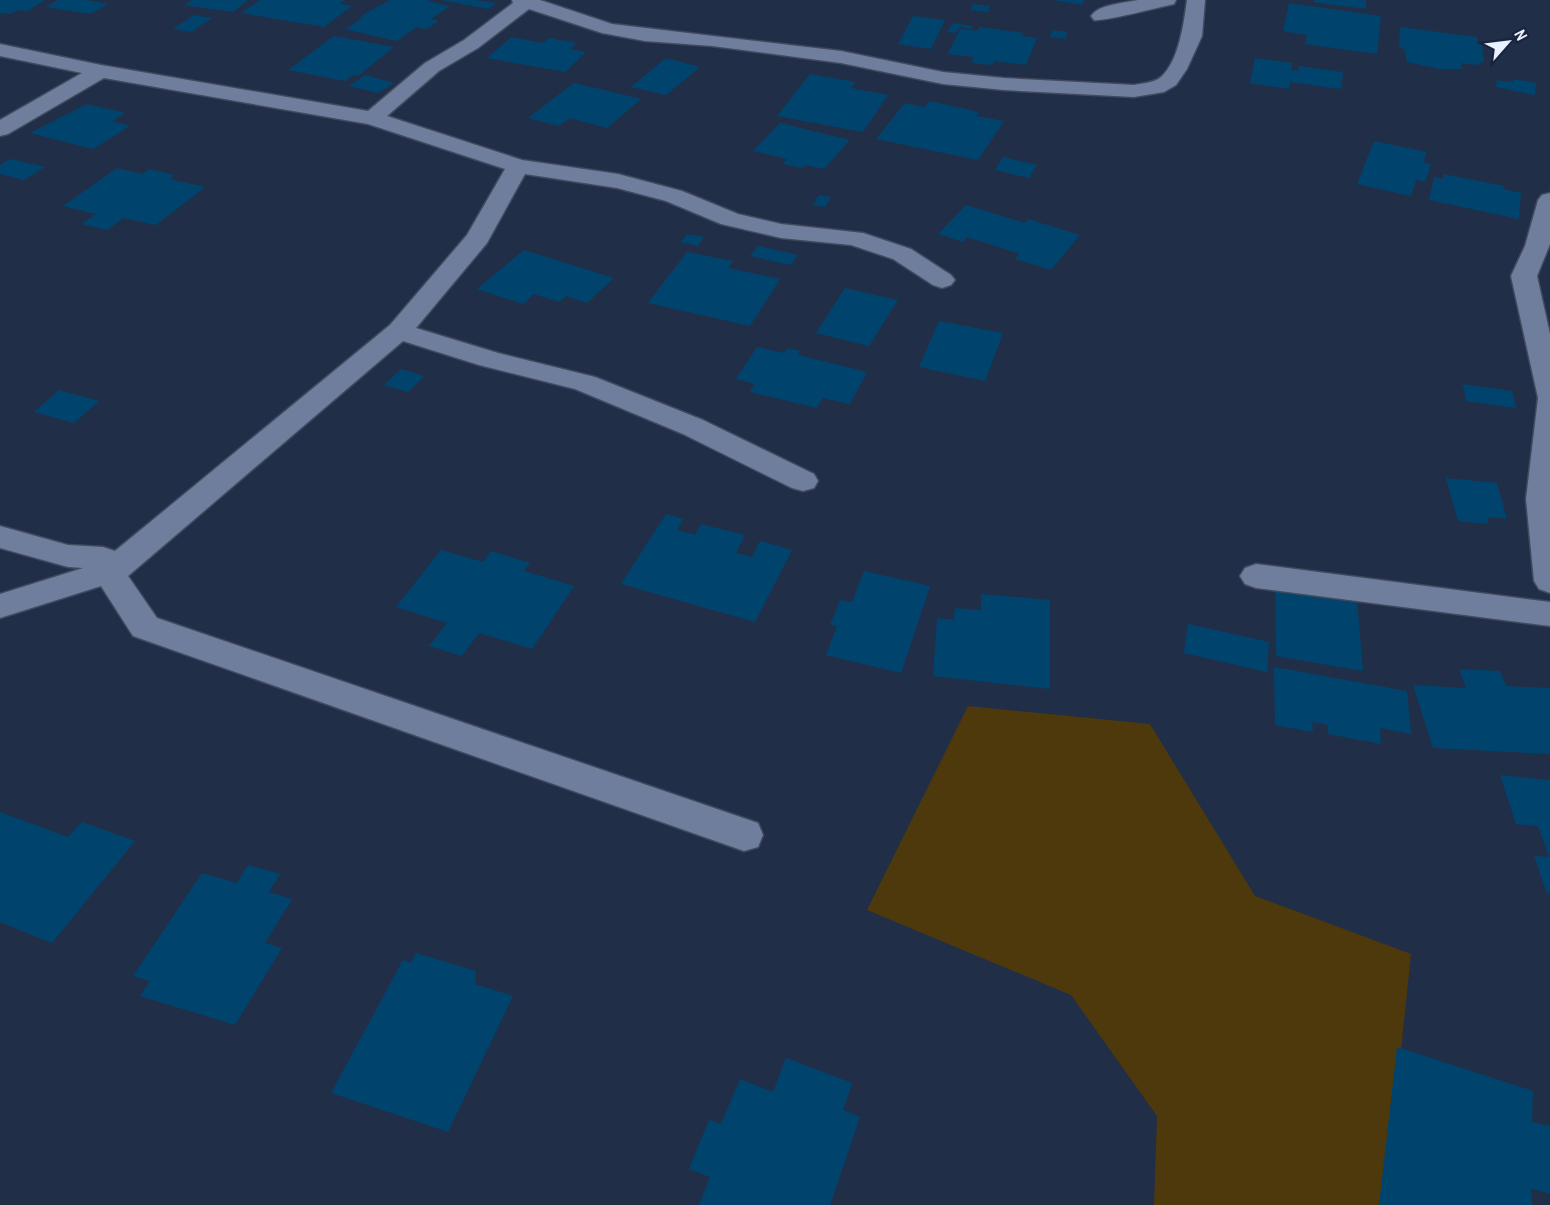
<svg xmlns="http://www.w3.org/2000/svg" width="1550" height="1205" font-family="'Archivo Narrow',sans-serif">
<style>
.green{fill:#4d390b}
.building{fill:#00446e}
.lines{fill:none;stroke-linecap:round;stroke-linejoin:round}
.minor-casing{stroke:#404a5f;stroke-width:3}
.minor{fill:#6f7e9d;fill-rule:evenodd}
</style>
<rect width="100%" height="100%" fill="#212e48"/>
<path class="green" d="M968,706L1150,724L1255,896L1411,954L1385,1205H1154L1157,1116L1071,995L867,910Z"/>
<g class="building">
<path d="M0,0H45L27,11L18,10L11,14L0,13Z"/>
<path d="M58,0H87L108,4L90,14L46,7Z"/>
<path d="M192,0H248L233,12L184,5Z"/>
<path d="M260,0H345L340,4L352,6L324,27L241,13Z"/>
<path d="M390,0H430L428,1L450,6L431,19L439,21L426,29L417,27L396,41L345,29L363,18L359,17Z"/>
<path d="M441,0H476L496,3L488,9Z"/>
<path d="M1053,0H1084L1082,5Z"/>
<path d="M1314,0H1366V9L1313,2Z"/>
<path d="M1289,3L1381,16L1377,54L1305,44L1307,35L1283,31Z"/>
<path d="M973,4L990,6L988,12L970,10Z"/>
<path d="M194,15L212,18L191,32L173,29Z"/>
<path d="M913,16L945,20L931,49L898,44Z"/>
<path d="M953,23L973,26L971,29L960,27L956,33L947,32Z"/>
<path d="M979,27L1023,33L1022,36L1037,38L1026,65L994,61L992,65L972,63L974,57L948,54L960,29L977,31Z"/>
<path d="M1400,27L1477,37V43L1482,45L1484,61L1477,65L1461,63L1462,69H1439L1407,62L1405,50L1399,47Z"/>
<path d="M1053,30L1067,32L1065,39L1050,37Z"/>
<path d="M334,36L394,47L358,76L353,75L345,81L288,70Z"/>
<path d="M511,37L543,43L549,38L576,43L570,49L586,52L565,72L487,58Z"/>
<path d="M666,58L700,67L666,95L631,87Z"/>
<path d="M1255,58L1292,63L1291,70L1298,71L1299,66L1343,72L1341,89L1290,82L1289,89L1250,83Z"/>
<path d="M810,74L855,82L851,88L888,95L863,132L777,116Z"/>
<path d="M365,75L394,83L378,93L349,86Z"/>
<path d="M1514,79L1536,83L1535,95L1496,87L1497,80L1513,82Z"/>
<path d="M574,83L608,91L641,99L607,128L570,118L559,126L528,118Z"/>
<path d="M929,101L979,112L976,116L1004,121L978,160L876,139L905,103L925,107Z"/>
<path d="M87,104L125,113L112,121L130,126L93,149L30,133Z"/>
<path d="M780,123L833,136L850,140L824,169L806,165L802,168L783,164L787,159L753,151Z"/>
<path d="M1374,141L1427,152L1423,162L1431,164L1425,182L1416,180L1411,196L1357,184Z"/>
<path d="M1003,157L1037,165L1029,178L995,170Z"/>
<path d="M10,159L45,167L24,180L0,174V165Z"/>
<path d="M117,168L143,174L149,169L175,175L169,179L205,187L156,225L123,218L107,230L82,224L96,214L63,206Z"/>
<path d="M1443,174L1504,186L1503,189L1521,193L1519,219L1429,200L1434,177L1443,179Z"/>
<path d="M819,195L831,197L825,207L813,205Z"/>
<path d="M966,205L1025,223L1028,219L1080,235L1051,270L1015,259L1020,254L967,237L963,242L938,234Z"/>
<path d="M687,234L704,237L698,246L681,242Z"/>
<path d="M758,246L798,255L791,265L750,256Z"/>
<path d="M524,250L614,278L587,303L566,296L559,302L534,294L523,304L477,289Z"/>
<path d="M687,252L733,261L728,268L780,279L750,326L648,303Z"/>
<path d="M845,288L898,300L869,346L816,333Z"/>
<path d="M939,321L1003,333L985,381L919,367Z"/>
<path d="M757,347L784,353L787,348L800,351L798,355L867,372L850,404L823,398L817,408L750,392L755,384L736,379Z"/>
<path d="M401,369L424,376L408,392L384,385Z"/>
<path d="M1463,384L1512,391L1516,408L1466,401Z"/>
<path d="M59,390L99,401L74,423L34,412Z"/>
<path d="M1446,478L1497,483L1507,519L1487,517L1489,524L1458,521Z"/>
<path d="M666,514L683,519L677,530L695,535L701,524L745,535L736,553L752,557L760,541L792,550L755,622L621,584Z"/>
<path d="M441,550L483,562L491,551L530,563L524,571L574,586L532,649L479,633L462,656L429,646L447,623L396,607Z"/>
<path d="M864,571L930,586L901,673L826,655L837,626L830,625L840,600L852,602Z"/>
<path d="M1275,587L1357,600L1363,671L1276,656Z"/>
<path d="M981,594L1050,600V689L933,676L937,618L954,620L955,608L981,610Z"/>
<path d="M1188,624L1269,642L1267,672L1184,653Z"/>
<path d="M1274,667L1407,691L1411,734L1380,728L1381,744L1328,734V725L1312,722L1313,732L1275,725Z"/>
<path d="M1459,669L1500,671L1506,686L1550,688V754L1433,748L1413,685L1466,688Z"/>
<path d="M1500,775L1550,780V893H1547L1534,856L1549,857L1538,826L1516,824Z"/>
<path d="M0,812L68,837L82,822L135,841L52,943L0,922Z"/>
<path d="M248,865L280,874L269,892L292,899L265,943L282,948L235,1025L140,996L150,981L133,976L202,873L237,883Z"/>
<path d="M416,953L476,971L475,984L513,996L448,1132L331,1093L403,960L411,963Z"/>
<path d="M1397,1047L1533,1091L1532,1122L1550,1126V1194L1531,1188L1532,1205H1379Z"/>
<path d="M786,1058L852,1083L843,1110L860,1117L830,1205H699L710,1177L689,1169L709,1120L721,1124L740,1079L773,1092Z"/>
</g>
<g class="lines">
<defs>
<g id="minor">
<path d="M512,0H540L612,24L841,51L943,72L1004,78L1134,85C1143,83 1154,83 1161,77C1179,61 1184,22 1187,0H1205L1202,36L1187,69L1176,85L1164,92L1134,97L1004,90L943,84L841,63L712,46L645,41L602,33L529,9L478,48L439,71L387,116L522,160L618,174L682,191L738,214L781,224L863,233L911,249L951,275L955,280L951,285L942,288L933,285L893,259L851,245L781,238L721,224L666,201L617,188L525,174L487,243L416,328L498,353L595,377L703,420L814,474L818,481L814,488L803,491L792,488L683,434L575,389L479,365L403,341L128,576L157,618L758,823L763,835L758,847L744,851L133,636L101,586L0,618V594L83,568L68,567L0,548V526L68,545L103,547L115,551L390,325L467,235L505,169L368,124L104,78L8,134L0,136V120L82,73L0,56V44L101,65L368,111L425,63L464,40L513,3Z"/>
<path d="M1138,0H1176L1174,4C1160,7 1103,22 1094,20L1091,16C1099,4 1125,3 1138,0Z"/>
<path d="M1550,193V244L1537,276L1550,334V593L1539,589L1534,581L1526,499L1538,398L1511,276L1525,246L1538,200L1542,195Z"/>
<path d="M1256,564L1550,602V626L1256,588L1245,584L1240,576L1245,568Z"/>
</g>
</defs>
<use href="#minor" class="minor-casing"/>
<use href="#minor" class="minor"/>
</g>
<g transform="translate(1508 42) rotate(62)" stroke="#18243d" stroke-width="4.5" paint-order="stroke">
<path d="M0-4.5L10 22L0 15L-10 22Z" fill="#e9f0fe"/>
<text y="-9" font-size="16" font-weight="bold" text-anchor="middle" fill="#e9f0fe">N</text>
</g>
</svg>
